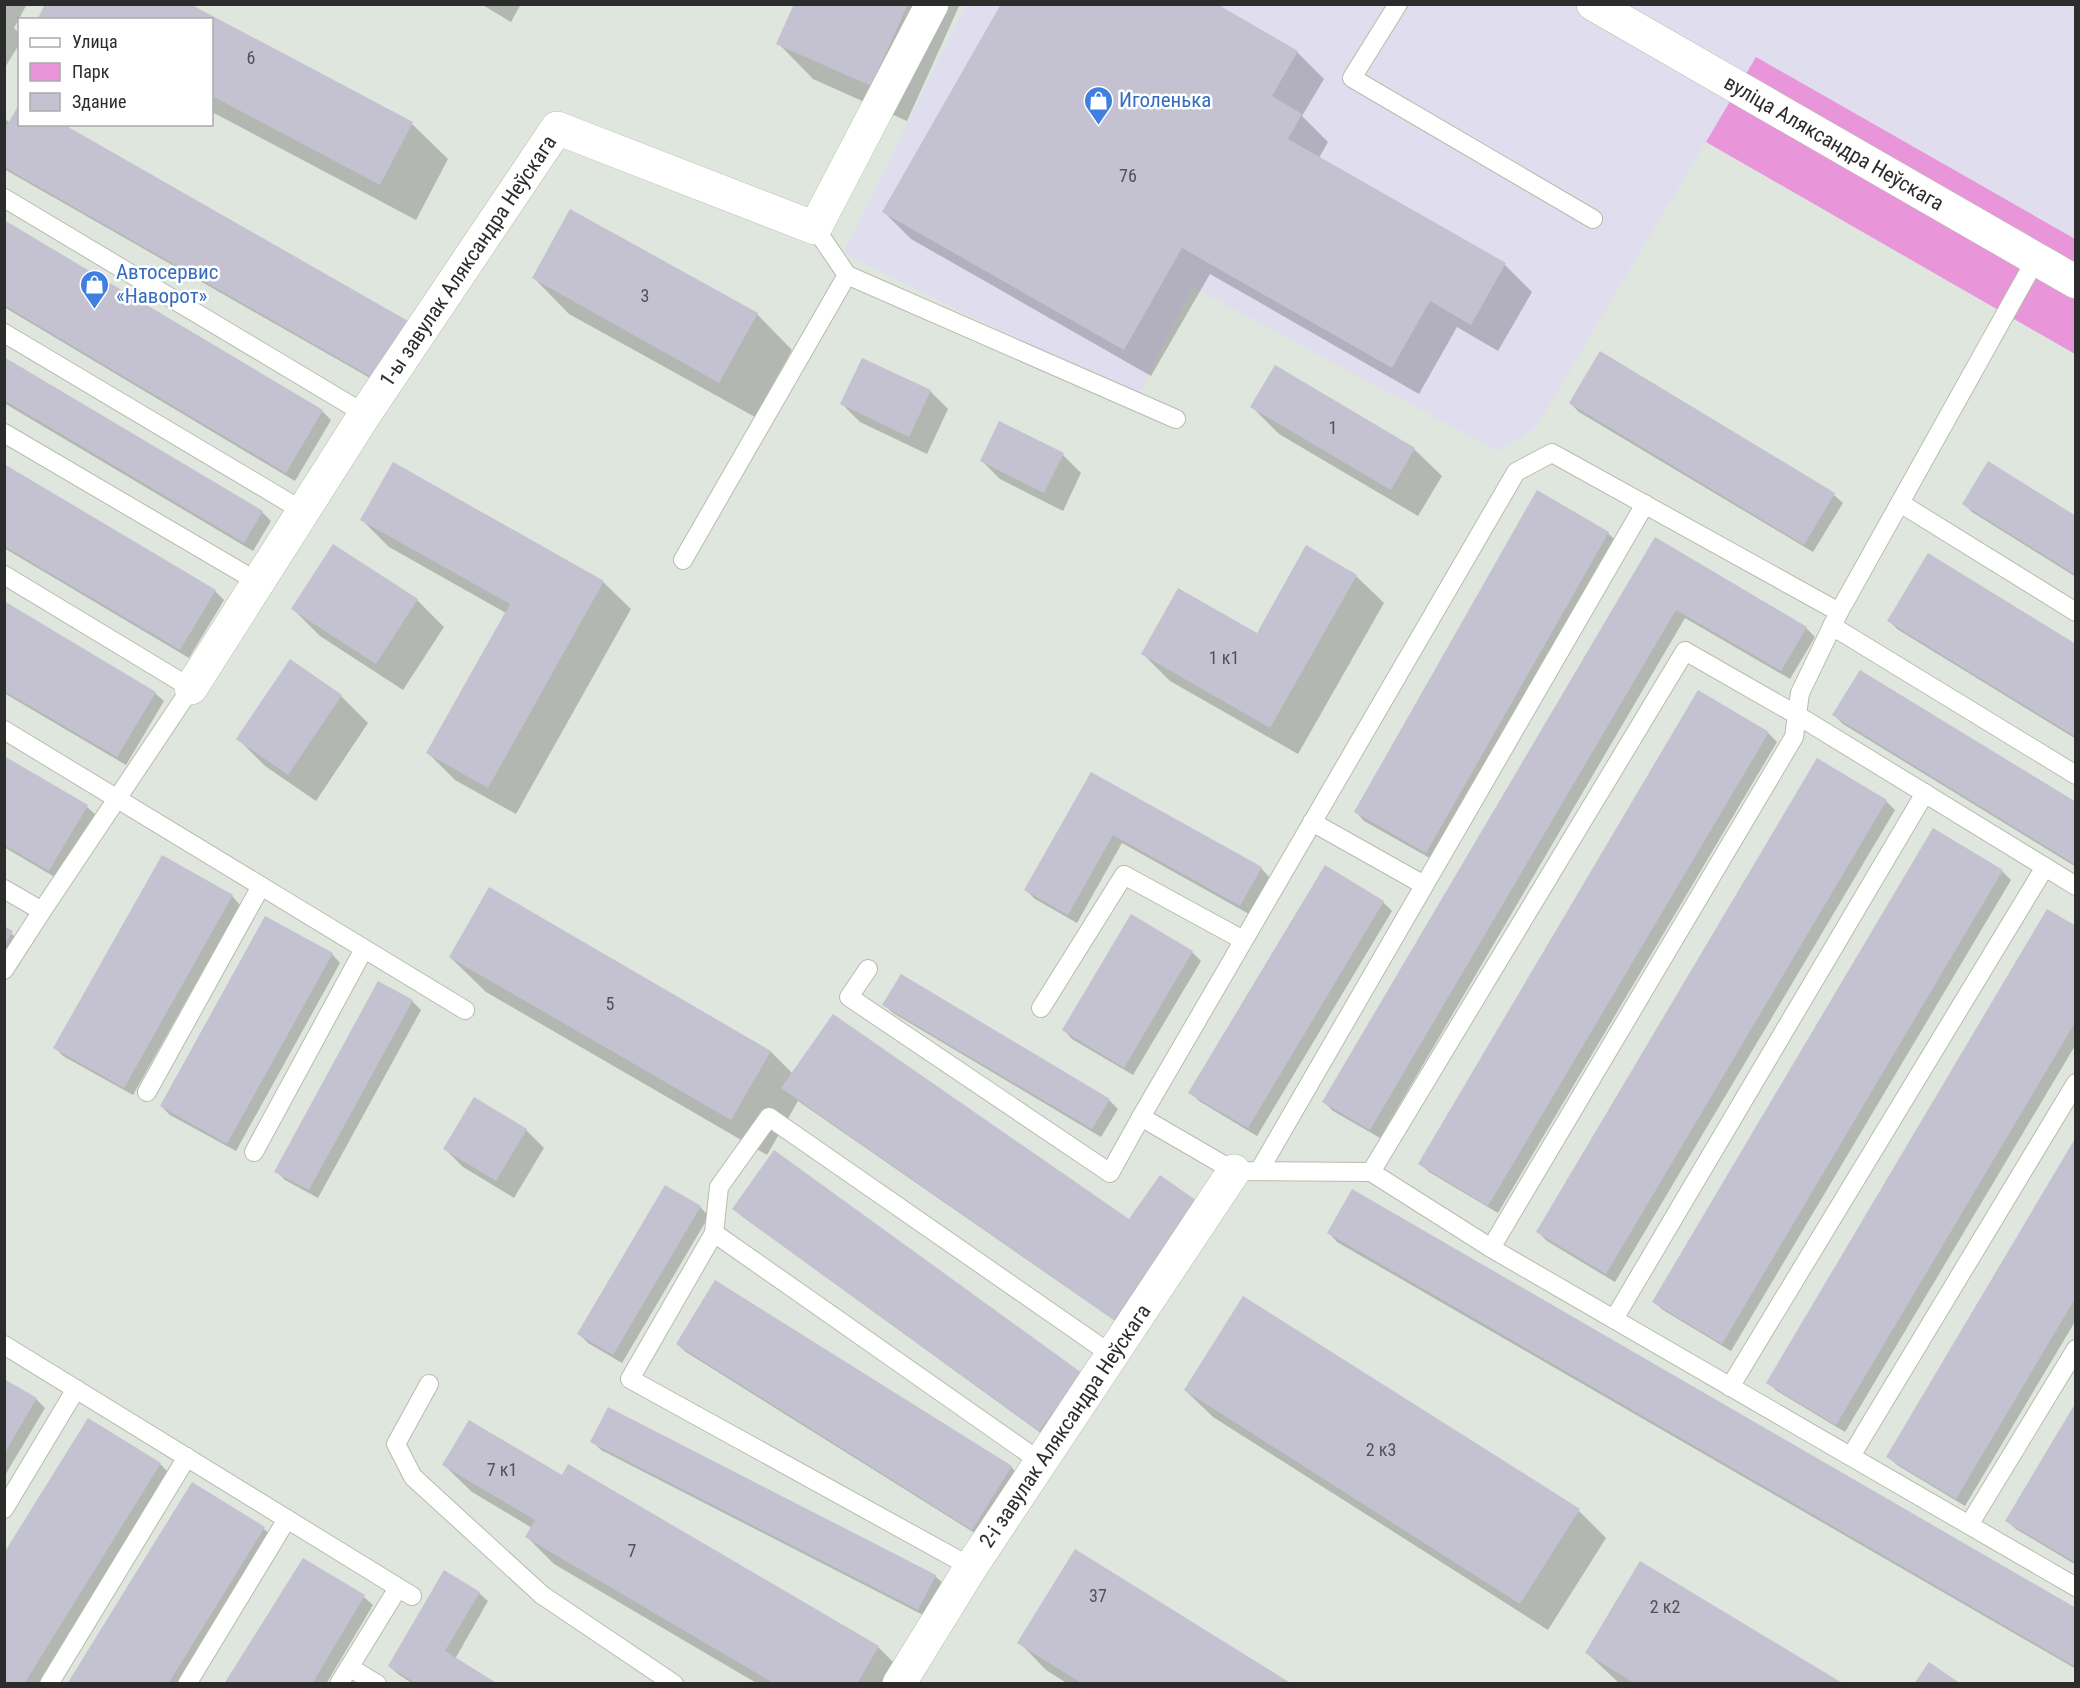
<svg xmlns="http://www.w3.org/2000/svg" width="2080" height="1688" font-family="'Roboto Condensed',sans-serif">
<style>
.industrial{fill:#dfe6de;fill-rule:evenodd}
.green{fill:#e896d9}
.shadow{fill:#0003}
.building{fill:#c4c1d0}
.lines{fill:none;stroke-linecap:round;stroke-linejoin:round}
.service-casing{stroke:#b8bcad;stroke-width:20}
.minor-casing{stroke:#b8bcad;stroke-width:34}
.service{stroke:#fff;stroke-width:18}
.minor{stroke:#fff;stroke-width:33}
.labels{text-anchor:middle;stroke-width:5;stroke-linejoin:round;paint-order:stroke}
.number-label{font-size:18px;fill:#525155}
.shop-label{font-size:21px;fill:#366cbe;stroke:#fff;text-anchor:start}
.street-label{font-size:21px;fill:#2c2c2c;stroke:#fff}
</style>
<rect width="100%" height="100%" fill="#dfddee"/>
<path class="industrial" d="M5,5H966L843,253L1137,398L1193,287L1498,451L1536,427L1706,142L2075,354V1683H5ZM20,20H212V124H20Z"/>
<path class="green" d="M1756,57L2075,239V354L1706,142Z"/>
<g class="shadow">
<path d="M4,4H27L14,28L20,34V43L4,69Z"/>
<path d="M186,4L412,124L448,159L416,220L212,112V20Z"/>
<path d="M481,4H521L511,22Z"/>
<path d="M795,4H960L907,121L813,79L778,43Z"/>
<path d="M1297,52L1324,79L1302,116L1328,142L1319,158L1505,265L1532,292L1498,351L1457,327L1419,394L1210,274L1151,376L911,239L884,212Z"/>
<path d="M4,118L10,123L60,124L384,386L4,169Z"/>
<path d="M4,221L322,411L331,420L295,481L4,307Z"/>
<path d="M534,278L757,314L792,350L755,417L569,314Z"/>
<path d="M4,358L262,512L271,521L253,551L4,403Z"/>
<path d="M930,391L948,409L927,454L860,422L842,404Z"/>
<path d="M1570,403L1834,495L1843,503L1813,552L1579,412Z"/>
<path d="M1252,407L1414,449L1442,476L1418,516L1279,434Z"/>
<path d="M1000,423L1063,455L1081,473L1063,511L1000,479L982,461Z"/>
<path d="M4,466L215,591L224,600L189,658L4,548Z"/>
<path d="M1964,504L2076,518V577L1972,512Z"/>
<path d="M362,520L603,582L631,609L516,814L455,780L428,753L506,613L389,547Z"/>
<path d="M1608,533L1617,542L1435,861L1364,821L1356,812Z"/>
<path d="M1655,539L1806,628L1815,637L1790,679L1685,618L1380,1138L1333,1111L1324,1102Z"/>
<path d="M1356,576L1384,603L1298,754L1170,681L1142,653L1257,635Z"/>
<path d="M417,600L444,627L403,690L320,636L292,608Z"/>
<path d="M4,603L155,693L164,701L126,765L4,693Z"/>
<path d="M1889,620L2076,646V739L1897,629Z"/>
<path d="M341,696L368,723L316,801L265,766L238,739Z"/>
<path d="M1834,715L2076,804V867L1843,724Z"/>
<path d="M1768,733L1777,742L1498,1213L1429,1172L1420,1163Z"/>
<path d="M4,757L87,807L96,815L58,879L4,847Z"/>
<path d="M1818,760L1886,801L1895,810L1615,1282L1547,1241L1538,1232Z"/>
<path d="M1091,774L1261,868L1269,877L1249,914L1122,843L1077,923L1035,899L1026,890Z"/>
<path d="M2002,871L2011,880L1731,1351L1663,1310L1654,1302Z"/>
<path d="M489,889L771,1052L793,1074L1129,1221L1196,1202L1124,1327L798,1101L767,1155L486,992L450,957Z"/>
<path d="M232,896L240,905L133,1095L63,1056L54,1047Z"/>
<path d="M1383,902L1392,911L1257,1136L1199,1101L1190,1092Z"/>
<path d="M4,928L21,941L4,969Z"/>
<path d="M2076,928V1044L1845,1432L1777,1391L1768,1383Z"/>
<path d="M1192,952L1201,961L1133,1075L1072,1039L1064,1030Z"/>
<path d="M332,954L340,963L236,1151L170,1115L161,1106Z"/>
<path d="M412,1001L421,1010L318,1198L285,1180L276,1171Z"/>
<path d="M884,1005L1109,1100L1118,1109L1101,1137L893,1013Z"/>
<path d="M526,1130L544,1148L514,1198L463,1167L445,1149Z"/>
<path d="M2076,1140V1320L1965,1506L1897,1465L1888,1457Z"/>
<path d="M700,1207L709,1216L622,1363L588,1343L579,1334Z"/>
<path d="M734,1209L1081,1374L1049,1439L743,1217Z"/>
<path d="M1329,1233L2076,1609V1669L1337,1242Z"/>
<path d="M677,1344L1011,1467L1020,1476L981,1537L686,1352Z"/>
<path d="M4,1380L36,1399L45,1408L4,1477Z"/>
<path d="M1185,1390L1579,1511L1606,1538L1548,1630L1213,1417Z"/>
<path d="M2076,1405V1565L2016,1529L2007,1521Z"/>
<path d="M89,1420L160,1464L169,1473L38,1684H4Z"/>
<path d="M592,1441L935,1576L944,1584L927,1617L601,1450Z"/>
<path d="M444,1465L562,1477L569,1466L878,1647L906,1675L900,1684H758L554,1564L527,1537L532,1528L472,1492Z"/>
<path d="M192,1484L264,1529L273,1537L182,1684H69Z"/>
<path d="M303,1560L364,1597L373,1605L326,1684H226Z"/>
<path d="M479,1593L488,1601L455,1659L496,1684H413L398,1674L389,1666Z"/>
<path d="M1019,1642L1289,1684H1068L1046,1670Z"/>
<path d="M1587,1653L1841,1684H1620Z"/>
</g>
<g class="building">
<path d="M45,4H190L413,122L380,185L212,96V20H37Z"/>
<path d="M794,4H908L871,86L776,44Z"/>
<path d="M1001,4H1217L1298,51L1272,96L1302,114L1288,139L1506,263L1471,325L1430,301L1392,368L1182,248L1124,350L882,212Z"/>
<path d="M20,103V124H63L408,321L375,379L4,167V130Z"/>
<path d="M570,209L758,313L719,383L532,278Z"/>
<path d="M4,220L323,410L286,473L4,305Z"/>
<path d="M1600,351L1835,493L1804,545L1569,403Z"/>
<path d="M4,357L263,511L244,543L4,400Z"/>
<path d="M862,358L931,390L909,437L840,404Z"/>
<path d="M1275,365L1415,448L1391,490L1250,407Z"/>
<path d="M999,421L1064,453L1044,493L980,461Z"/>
<path d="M1988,461L2076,516V575L1962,504Z"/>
<path d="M393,462L604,581L488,788L426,753L510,604L360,520Z"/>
<path d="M4,464L216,590L180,650L4,546Z"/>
<path d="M1537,490L1609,532L1426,853L1354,812Z"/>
<path d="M1655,537L1807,627L1781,671L1676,610L1370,1130L1322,1102Z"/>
<path d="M333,544L418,599L376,664L291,609Z"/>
<path d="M1306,545L1357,575L1270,728L1141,654L1178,588L1257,633Z"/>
<path d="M1928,553L2076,644V737L1887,621Z"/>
<path d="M4,601L156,692L117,757L4,691Z"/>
<path d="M290,659L342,695L288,775L236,739Z"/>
<path d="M1860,670L2076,802V865L1832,715Z"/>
<path d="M1698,690L1769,732L1488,1206L1418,1164Z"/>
<path d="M4,756L88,805L49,871L4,845Z"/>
<path d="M1817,758L1887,800L1606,1274L1536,1232Z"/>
<path d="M1091,772L1262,867L1240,906L1113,835L1068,915L1024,890Z"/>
<path d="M1933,828L2003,870L1722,1344L1652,1302Z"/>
<path d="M162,855L233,895L124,1088L53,1048Z"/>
<path d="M1325,865L1384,901L1248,1128L1188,1093Z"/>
<path d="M489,887L771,1051L731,1120L449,957Z"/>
<path d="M2047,909L2076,926V1021L1836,1425L1766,1383Z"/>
<path d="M1131,914L1193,951L1124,1068L1062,1030Z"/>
<path d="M265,916L333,953L227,1144L160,1106Z"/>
<path d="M4,926L13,931L4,946Z"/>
<path d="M901,974L1110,1099L1092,1129L882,1005Z"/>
<path d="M378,981L413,1000L309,1190L274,1172Z"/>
<path d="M833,1014L1129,1219L1160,1175L1197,1201L1114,1320L781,1088Z"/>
<path d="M474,1097L527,1129L496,1181L443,1149Z"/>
<path d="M2076,1137V1297L1956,1499L1886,1457Z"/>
<path d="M774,1150L1082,1373L1039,1431L732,1209Z"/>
<path d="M665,1185L701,1206L613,1355L577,1334Z"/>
<path d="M1352,1189L2076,1608V1667L1327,1233Z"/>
<path d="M715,1280L1012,1466L972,1530L676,1344Z"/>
<path d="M1243,1296L1580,1509L1520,1604L1184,1390Z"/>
<path d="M4,1379L37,1398L4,1454Z"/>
<path d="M2076,1402V1563L2005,1521Z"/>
<path d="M608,1407L936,1575L918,1610L590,1442Z"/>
<path d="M88,1418L161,1463L24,1684H4V1553Z"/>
<path d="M469,1420L562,1475L568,1464L879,1646L857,1684H775L525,1537L535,1520L442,1465Z"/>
<path d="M192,1482L265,1527L168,1684H67Z"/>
<path d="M1075,1549L1292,1684H1083L1017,1643Z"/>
<path d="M303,1558L365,1595L312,1684H224Z"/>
<path d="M1640,1561L1844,1684H1636L1585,1653Z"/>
<path d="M444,1570L480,1592L445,1651L498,1684H417L388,1666Z"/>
<path d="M1929,1662L1961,1684H1914Z"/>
</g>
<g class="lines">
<defs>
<g id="service">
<path d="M1398,4L1352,78L1593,219"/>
<path d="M4,198L365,414"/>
<path d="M815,228L847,275L1176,419"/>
<path d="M4,333L303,511"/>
<path d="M4,433L258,582"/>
<path d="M1900,503L2076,612"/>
<path d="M683,560L847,275"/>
<path d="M4,575L191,688L42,911L4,970"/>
<path d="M1832,626L2076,775"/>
<path d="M4,730L465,1010"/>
<path d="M1312,822L1424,885"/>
<path d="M4,889L42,911"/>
<path d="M868,969L849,997L1110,1173L1141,1117L1234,1171L1371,1172L1491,1248L2076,1587"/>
<path d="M1041,1008L1124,875L1243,940"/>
<path d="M147,1092L261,886"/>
<path d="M1141,1117L1516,472L1552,453L1839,612"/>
<path d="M254,1152L364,949"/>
<path d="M1259,1171L1645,504"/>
<path d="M1371,1172L1685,651L1797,715L2076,886"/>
<path d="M714,1233L1041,1462"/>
<path d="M1491,1248L1794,737L1800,693L1839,612L2036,259"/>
<path d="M1614,1319L1925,793"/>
<path d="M4,1345L412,1596"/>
<path d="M429,1384L396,1444L413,1477L542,1595L674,1684"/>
<path d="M1730,1387L2045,867"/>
<path d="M1851,1456L2076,1083"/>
<path d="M4,1509L76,1389"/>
<path d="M1969,1525L2076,1349"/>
<path d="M971,1567L630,1379L714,1233L719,1187L769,1117L1112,1355"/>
<path d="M349,1667L377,1684"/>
<path d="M49,1684L187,1457"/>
<path d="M187,1684L287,1519"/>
<path d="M339,1684L398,1588"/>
</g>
<g id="minor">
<path d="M1593,4L2076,282"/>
<path d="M191,688L365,414L557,128L815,228L932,4"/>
<path d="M899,1684L971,1567L1234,1171"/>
</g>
</defs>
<use href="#service" class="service-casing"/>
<use href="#minor" class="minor-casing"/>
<use href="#service" class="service"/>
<use href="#minor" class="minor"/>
</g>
<defs>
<symbol id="shop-pin" viewBox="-11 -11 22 30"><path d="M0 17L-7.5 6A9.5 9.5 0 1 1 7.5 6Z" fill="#3f7fe0" stroke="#fff"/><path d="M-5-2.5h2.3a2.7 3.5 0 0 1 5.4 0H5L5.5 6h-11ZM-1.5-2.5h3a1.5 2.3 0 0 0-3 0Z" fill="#fff"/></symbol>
</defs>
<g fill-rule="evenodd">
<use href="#shop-pin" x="1082" y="84" width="33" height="45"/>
<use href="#shop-pin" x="78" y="268" width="33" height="45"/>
</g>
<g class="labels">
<g class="number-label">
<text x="251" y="64">6</text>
<text x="1128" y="182">76</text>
<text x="645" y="302">3</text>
<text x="1333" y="434">1</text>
<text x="1224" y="664">1 к1</text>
<text x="610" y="1010">5</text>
<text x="1381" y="1456">2 к3</text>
<text x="502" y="1476">7 к1</text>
<text x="632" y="1557">7</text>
<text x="1098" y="1602">37</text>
<text x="1665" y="1613">2 к2</text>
</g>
<g class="shop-label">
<text x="1119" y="107">Иголенька</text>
<text x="116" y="279">Автосервис<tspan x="116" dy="24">«Наворот»</tspan></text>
</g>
<g class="street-label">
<text transform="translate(1834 143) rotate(30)" y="7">вуліца Аляксандра Неўскага</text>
<text transform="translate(468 261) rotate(-56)" y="7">1-ы завулак Аляксандра Неўскага</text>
<text transform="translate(1065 1426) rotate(-56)" y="7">2-і завулак Аляксандра Неўскага</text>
</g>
</g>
<rect width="2080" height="1688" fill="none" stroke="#2c2c2c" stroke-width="12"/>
<rect x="18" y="18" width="195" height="108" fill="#ffffff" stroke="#ababab" stroke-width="1.5"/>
<rect x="30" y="38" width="30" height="9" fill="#ffffff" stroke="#ababab" stroke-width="1.5"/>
<text x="72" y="48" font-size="18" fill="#2c2c2c">Улица</text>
<rect x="30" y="63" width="30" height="18" fill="#e896d9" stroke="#ababab" stroke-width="1.5"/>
<text x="72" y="78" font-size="18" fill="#2c2c2c">Парк</text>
<rect x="30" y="93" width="30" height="18" fill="#c4c1d0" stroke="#ababab" stroke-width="1.5"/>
<text x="72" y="108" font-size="18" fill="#2c2c2c">Здание</text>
</svg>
